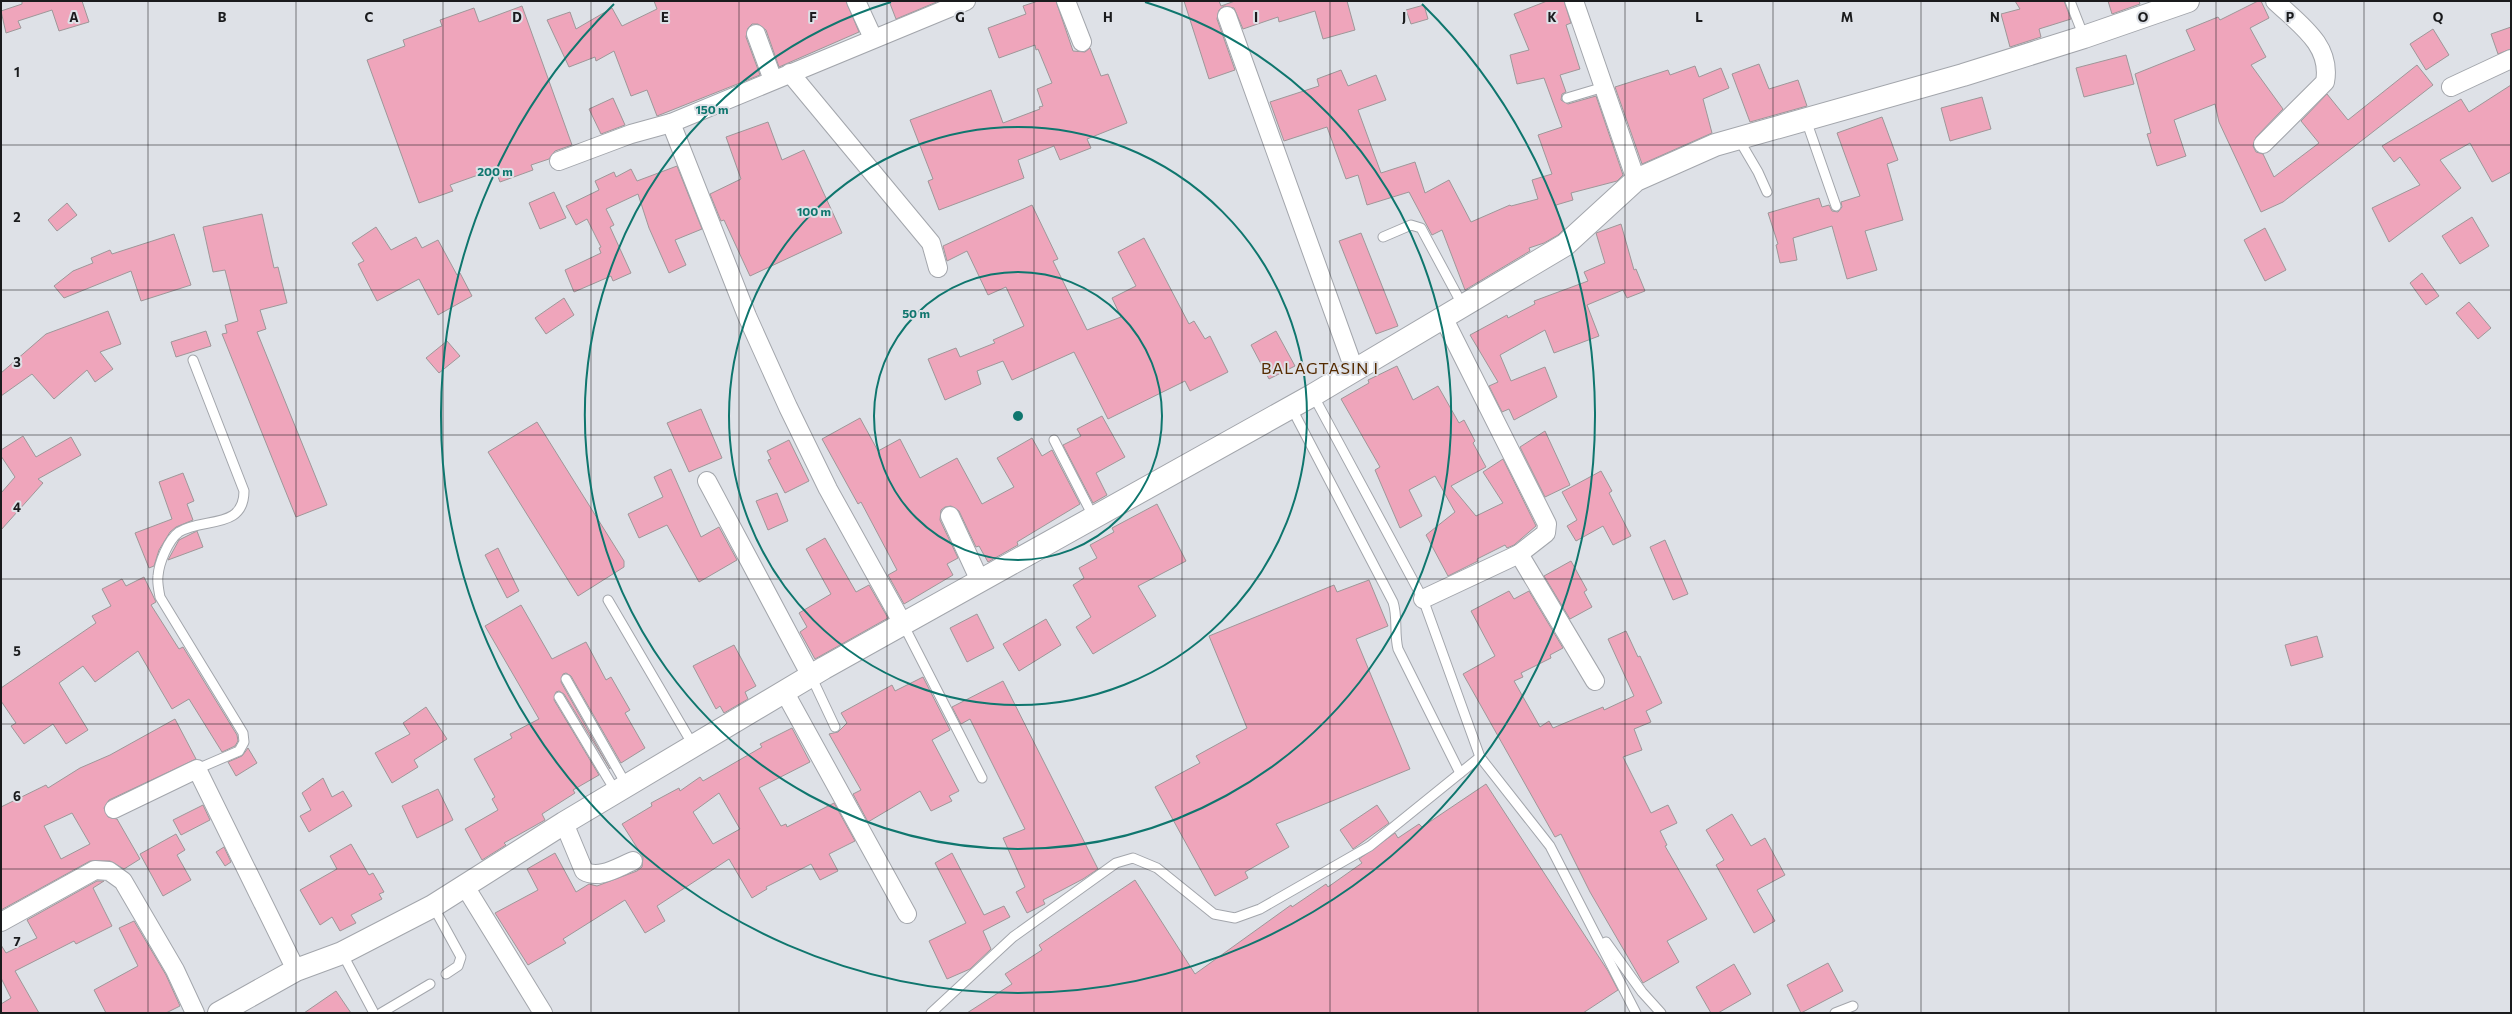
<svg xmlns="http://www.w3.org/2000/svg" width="2512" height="1014" font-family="Commissioner,sans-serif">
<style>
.building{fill:#efa5bb;stroke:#9e9799;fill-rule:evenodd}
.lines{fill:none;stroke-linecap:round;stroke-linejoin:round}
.lane-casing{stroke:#a3a6ac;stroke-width:11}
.street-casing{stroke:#a3a6ac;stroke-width:20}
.secondary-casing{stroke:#a3a6ac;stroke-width:24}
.lane{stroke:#fff;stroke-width:9}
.street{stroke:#fff;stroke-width:18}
.secondary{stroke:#fff;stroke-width:22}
.grid{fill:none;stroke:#1a1b1d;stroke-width:1;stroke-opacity:0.55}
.ring{fill:none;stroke:#0f766e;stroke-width:2}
.labels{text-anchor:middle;stroke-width:4;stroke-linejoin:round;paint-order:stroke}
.quarter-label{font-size:16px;letter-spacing:1px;fill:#552b01;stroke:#dee1e7}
.grid-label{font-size:13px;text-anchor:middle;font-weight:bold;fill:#1a1b1d;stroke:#dee1e7;stroke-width:4;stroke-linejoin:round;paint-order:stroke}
.centre{fill:#0f766e;stroke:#dee1e7;stroke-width:2}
.ring-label{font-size:12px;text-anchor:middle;font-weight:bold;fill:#0f766e;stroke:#dee1e7;stroke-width:4;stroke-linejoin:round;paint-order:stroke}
</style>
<rect width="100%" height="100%" fill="#dee1e7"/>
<g class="building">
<path d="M22,1H82L89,22L59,31L52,10L18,21L21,28L6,33L1,11L22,4Z"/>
<path d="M654,1H846L859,32L779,67L766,30L758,24H752L748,28L746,37L760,75L657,116L647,90L631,96L614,51L596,61L595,57L569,67L547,20L570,12L576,29L612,8L622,26L657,9Z"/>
<path d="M889,1H939L896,19Z"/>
<path d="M1038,1H1056L1073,51L1085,52L1090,48L1101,76L1108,74L1127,123L1087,139L1091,148L1060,160L1054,146L1018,160L1024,178L939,210L928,181L933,179L910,120L991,90L1003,123L1040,109L1039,107L1043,106L1037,89L1052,83L1038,49L1036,50L1035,45L999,58L988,28L1026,14L1023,6Z"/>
<path d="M1184,1H1219L1221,6L1235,1H1347L1355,30L1323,39L1315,11L1279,22L1278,17L1243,29L1234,8L1224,6L1219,10L1217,19L1235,70L1209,79Z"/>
<path d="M1547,1H1564L1571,23L1566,25L1580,69L1560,75L1566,92L1562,94L1561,100L1568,104L1596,96L1623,175L1617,181L1571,193L1573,200L1556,205L1563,230L1558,235L1544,243L1529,248L1530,251L1465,290L1442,230L1432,235L1409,192L1367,205L1358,175L1346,179L1327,127L1284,141L1270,102L1319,86L1317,79L1341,70L1348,86L1376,75L1386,100L1358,110L1381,173L1415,162L1425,193L1449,180L1471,222L1510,205L1511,206L1538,199L1532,180L1552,174L1538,135L1562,127L1544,78L1517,84L1510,55L1529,50L1514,14Z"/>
<path d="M2015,1H2064L2071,19L2039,29L2041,37L2010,47L2001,14L2020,9Z"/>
<path d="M2108,1H2139L2140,4L2112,14Z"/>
<path d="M2258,1H2261L2269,18L2250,28L2266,57L2251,65L2283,109L2256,137L2253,146L2256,152L2263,154L2274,177L2319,143L2301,121L2327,94L2348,120L2417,65L2433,85L2283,202L2261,212L2219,122L2215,104L2174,120L2186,156L2157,166L2147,134L2151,133L2135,74L2195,50L2186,30L2218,17L2220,20Z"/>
<path d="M1424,5L1428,19L1411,24L1406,10Z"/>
<path d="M522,6L572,145L555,151L549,159L531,165L533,170L500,182L495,169L450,185L453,191L419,203L367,60L405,46L403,40L442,26L440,20L474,8L479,22Z"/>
<path d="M2511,27V49L2498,54L2491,34Z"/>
<path d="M2433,29L2449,55L2426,70L2410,44Z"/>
<path d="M2126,55L2134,84L2084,97L2076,68Z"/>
<path d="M1759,64L1769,89L1798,80L1807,106L1750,122L1732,74Z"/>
<path d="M1695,66L1699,77L1721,68L1729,88L1703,99L1712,133L1642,164L1615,87L1668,70L1670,75Z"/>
<path d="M2511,85V172L2492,182L2470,143L2440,160L2461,188L2389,242L2372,208L2420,185L2400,157L2394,162L2382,146L2461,99L2469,112Z"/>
<path d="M1982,97L1991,129L1950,141L1941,108Z"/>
<path d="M613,98L625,125L601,134L589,109Z"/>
<path d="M1882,117L1898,160L1887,164L1903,220L1865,231L1877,270L1847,279L1832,226L1793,238L1797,260L1780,263L1776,245L1778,244L1768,213L1819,198L1822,207L1829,205L1832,211L1838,212L1842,207L1841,202L1860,196L1837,133Z"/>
<path d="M768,122L782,160L804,150L842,233L750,276L724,220L721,221L710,194L741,179L726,137Z"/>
<path d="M677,166L702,229L675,240L686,265L669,273L649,228L638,194L606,209L614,225L610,227L631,273L613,281L611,276L574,292L565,270L601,253L599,248L601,247L587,219L576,225L566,206L599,190L595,181L614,172L616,177L631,169L637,181Z"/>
<path d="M554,192L566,218L540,229L529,203Z"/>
<path d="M67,203L77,215L57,231L48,220Z"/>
<path d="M1032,205L1058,259L1053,261L1087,330L1121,317L1112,298L1136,286L1118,252L1144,238L1189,324L1194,321L1205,339L1210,336L1228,372L1190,391L1185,381L1108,419L1074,352L1012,380L1003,361L977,371L981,384L945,400L928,359L956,348L960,357L995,343L993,340L1024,326L1006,287L988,295L967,251L947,261L943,246Z"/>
<path d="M262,214L274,268L278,267L287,303L260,310L266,329L257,332L327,505L296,517L222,334L227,333L225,325L238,321L225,270L213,272L203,227Z"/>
<path d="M2472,217L2489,246L2460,264L2442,236Z"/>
<path d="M1621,224L1634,270L1636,269L1645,291L1627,298L1623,290L1587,305L1599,336L1554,353L1545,330L1500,355L1511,381L1545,367L1557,397L1514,420L1509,409L1502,412L1489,386L1498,382L1470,335L1507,315L1508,318L1535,304L1534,301L1588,281L1584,272L1605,263L1596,233Z"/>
<path d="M376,227L391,250L416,237L422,248L438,240L457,275L460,273L472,296L438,315L419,279L377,301L358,264L364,261L352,243Z"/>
<path d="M2265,228L2286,270L2265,281L2244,240Z"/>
<path d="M1361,233L1398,326L1376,334L1339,241Z"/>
<path d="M174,234L191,285L141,301L131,271L64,298L54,286L73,271L93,263L91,258L110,250L112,254Z"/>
<path d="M2422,273L2439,296L2426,305L2410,283Z"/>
<path d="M564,298L574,315L546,334L535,318Z"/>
<path d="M2469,302L2491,328L2478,339L2456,313Z"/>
<path d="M108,311L121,344L100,352L113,369L95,382L87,370L54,399L32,374L1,396V373L46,334Z"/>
<path d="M206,331L211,346L176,357L171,342Z"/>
<path d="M1276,331L1295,366L1269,379L1251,345Z"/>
<path d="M447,341L460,356L439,373L426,358Z"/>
<path d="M1397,366L1413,400L1438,386L1459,423L1464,420L1475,441L1473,443L1486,467L1451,486L1476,516L1503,503L1483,472L1503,459L1536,526L1514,545L1507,548L1505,545L1477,559L1478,561L1448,576L1426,535L1455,512L1435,476L1409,490L1422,516L1400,528L1375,470L1380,467L1341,399L1369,383L1368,380Z"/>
<path d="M701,409L722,458L689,472L667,423Z"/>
<path d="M1102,416L1125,457L1096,473L1107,495L1093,503L1063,445L1081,436L1077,429Z"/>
<path d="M860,418L878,451L900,439L920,478L957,458L982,504L1014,487L997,458L1032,438L1042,456L1052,450L1080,504L1017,542L1018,545L988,562L979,546L976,547L959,511L951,506L945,507L941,510L940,520L958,558L947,564L953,575L904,604L888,575L897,570L861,502L858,504L822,439Z"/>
<path d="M537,422L624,561V567L578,596L488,452Z"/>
<path d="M1545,431L1570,485L1545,497L1520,447Z"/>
<path d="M23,436L36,457L71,437L81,455L38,479L43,483L1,530V493L15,477L1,456V450Z"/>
<path d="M789,440L809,481L785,493L768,460L771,459L767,451Z"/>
<path d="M671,469L701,537L719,527L737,560L699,582L667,525L639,538L628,514L663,497L654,477Z"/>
<path d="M1601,471L1612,491L1609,493L1631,536L1613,545L1603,526L1576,541L1567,526L1577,520L1562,492Z"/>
<path d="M183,473L194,501L187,504L193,520L176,527L170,532L159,550L154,566L149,568L135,533L172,519L159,482Z"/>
<path d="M777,493L788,521L768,530L756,501Z"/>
<path d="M1157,504L1186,561L1138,586L1156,616L1093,654L1076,627L1091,617L1073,585L1084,578L1079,568L1097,558L1090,545L1114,532L1112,528Z"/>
<path d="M197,531L203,547L168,560L179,540Z"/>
<path d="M825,538L856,592L869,585L888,618L815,659L800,632L807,627L799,613L831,594L806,549Z"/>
<path d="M1665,540L1688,594L1673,600L1650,547Z"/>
<path d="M498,548L519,591L507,598L485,555Z"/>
<path d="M1571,561L1587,590L1584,592L1592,607L1570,619L1544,576Z"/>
<path d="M144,577L156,602L151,605L179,649L183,647L237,735L238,741L235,746L222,752L189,699L172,709L138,651L95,682L83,666L59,683L88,730L66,744L53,724L24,744L11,726L16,723L1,701V688L96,623L92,616L111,606L102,589L122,579L126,586Z"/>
<path d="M1369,580L1388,626L1356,639L1410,769L1276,824L1289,847L1245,872L1248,878L1215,896L1155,787L1200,763L1196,756L1247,728L1209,636L1334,585L1337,592Z"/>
<path d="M1509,591L1514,599L1529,591L1563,648L1550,655L1551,658L1521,673L1523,677L1514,681L1540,727L1549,721L1553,728L1603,707L1604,710L1634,696L1608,639L1626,631L1638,657L1640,656L1662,703L1646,711L1651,722L1634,729L1642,750L1623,757L1651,813L1668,805L1677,823L1660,831L1667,845L1665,846L1707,919L1667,941L1679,962L1643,983L1590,892L1561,834L1555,837L1463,674L1495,656L1471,611Z"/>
<path d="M521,605L552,659L586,642L606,680L611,677L630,710L625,713L645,748L621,763L571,676L566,673L563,674L561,682L610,769L564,694L559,691L556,692L554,700L599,775L573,790L575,793L542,814L545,820L504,843L506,845L482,860L465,829L498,810L492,799L495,797L474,759L512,738L510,734L539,719L485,626Z"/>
<path d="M977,614L994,648L967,662L950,628Z"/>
<path d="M1046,619L1061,645L1019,671L1003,644Z"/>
<path d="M2317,636L2323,657L2291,666L2285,645Z"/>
<path d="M734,645L756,686L745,692L748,699L724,713L720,706L716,709L693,666Z"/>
<path d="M923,677L950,730L932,740L959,791L949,796L952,801L931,811L920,791L868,822L853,794L861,790L829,734L838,732L847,723L841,713L892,685L895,691Z"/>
<path d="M1003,681L1098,869L1083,879L1043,900L1045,904L1027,913L1016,892L1025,887L1003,838L1025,829L970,719L961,724L952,707Z"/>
<path d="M426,707L447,739L414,760L418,767L392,783L375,753L410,734L403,723Z"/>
<path d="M175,719L196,759L109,800L104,808L108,817L117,819L140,859L124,869L110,861H90L1,910V807L46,785L48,788L80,768L110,755ZM72,813L90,844L61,859L44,826Z"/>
<path d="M792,728L810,762L759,788L781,826L786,824L787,827L834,803L855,841L829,854L838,871L820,880L811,864L766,887L767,889L752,898L729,859L657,906L665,921L645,933L625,900L563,939L566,943L528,965L495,913L538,890L527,869L555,853L576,892L589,884L597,886L637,871L642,867L643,857L622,824L652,806L651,803L679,788L680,791L700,777L703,781L762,747L760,744ZM719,793L740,829L713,844L693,812Z"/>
<path d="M248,748L257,763L236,776L228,762L242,756Z"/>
<path d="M323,778L332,797L343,791L352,806L309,832L300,816L311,810L302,793Z"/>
<path d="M1486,784L1608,971L1618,990L1583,1013H967L1012,984L1005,974L1042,950L1039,945L1135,880L1195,974L1291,905L1292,907L1326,884L1328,887L1362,863L1359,859L1395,833L1398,838L1419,824L1422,827Z"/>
<path d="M438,789L453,820L417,838L402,806Z"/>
<path d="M203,805L210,820L181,835L173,820Z"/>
<path d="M1377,805L1389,823L1353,849L1340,830Z"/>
<path d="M1732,814L1751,846L1765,838L1785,875L1757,890L1775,921L1754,933L1716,865L1724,860L1706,830Z"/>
<path d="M176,834L185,850L177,855L191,880L163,896L140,854Z"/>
<path d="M351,844L369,875L373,873L384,892L379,894L382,899L351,915L356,923L340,931L332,917L320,925L300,890L337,869L330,856Z"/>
<path d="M224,847L231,862L225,866L216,852Z"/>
<path d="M952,853L984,915L1004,906L1010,917L983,931L991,949L970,969L947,979L929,941L966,923L935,863Z"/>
<path d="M97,881H104L93,888L112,926L76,944L74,941L15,971L39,1013H1V1004L11,998L1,978V945L6,953L37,938L27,920Z"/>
<path d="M134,921L166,975L180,1006L166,1013H106L94,990L138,966L119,928Z"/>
<path d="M1828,963L1843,991L1801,1013L1787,985Z"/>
<path d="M1734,964L1751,994L1718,1013H1711L1696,987Z"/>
<path d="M336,991L351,1013H304Z"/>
</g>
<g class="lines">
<defs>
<g id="lane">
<path d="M2070,1L2084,37"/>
<path d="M1567,98L1604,87"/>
<path d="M1806,120L1836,206"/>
<path d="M1738,138L1758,172L1767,192"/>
<path d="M1383,237L1411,225L1421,228L1463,306"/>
<path d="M193,360L244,491C244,530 203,517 179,532C168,540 159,563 158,576C157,583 159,591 160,597L243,733L244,742L239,751L197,769"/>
<path d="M1313,395L1423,599L1480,757L1550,846L1636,1013"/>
<path d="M1291,407L1393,602C1398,617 1394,634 1398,649L1460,773"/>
<path d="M1054,440L1094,518"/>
<path d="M608,600L693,745"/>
<path d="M903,624L982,778"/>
<path d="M811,676L835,727"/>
<path d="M566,679L627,786"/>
<path d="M559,697L616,792"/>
<path d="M433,906L461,957L458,966L446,974"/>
<path d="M1606,942L1642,992L1661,1013"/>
<path d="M342,953L374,1013"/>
<path d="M381,1013L430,984"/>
<path d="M931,1013L1013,937L1116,863L1133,858L1157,868L1214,914L1235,918L1260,909L1370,846L1480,757"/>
<path d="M1835,1013L1853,1006"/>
</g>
<g id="street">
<path d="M856,1L873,38"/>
<path d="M1066,1L1082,42"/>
<path d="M1574,1L1636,180"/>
<path d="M1227,16L1354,369"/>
<path d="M756,34L773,80"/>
<path d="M790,73L931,243L938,268"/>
<path d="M2451,87L2511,59"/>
<path d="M2263,144L2325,82C2332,45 2299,24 2275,1"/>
<path d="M559,161L631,134L671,123"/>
<path d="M1443,317L1547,524L1546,533L1519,554"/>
<path d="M707,481L811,676"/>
<path d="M950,516L980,581"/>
<path d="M1423,599L1519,554L1595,681"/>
<path d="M903,624L828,489L788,407L747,316L671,123L966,1"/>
<path d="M784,691L907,914"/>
<path d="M114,809L197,769L296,970"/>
<path d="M564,823L584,871C599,880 618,867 633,861"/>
<path d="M466,888L543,1013"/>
<path d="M1,922L95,870L109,871L123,881L175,970L195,1013"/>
</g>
<path id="secondary" d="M219,1013L296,970L342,953L433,906L564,823L824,668L1313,395L1565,245L1636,180L1715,145L1963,75L2084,37L2188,1"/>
</defs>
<use href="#lane" class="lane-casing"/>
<use href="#street" class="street-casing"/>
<use href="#secondary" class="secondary-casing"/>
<use href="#lane" class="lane"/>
<use href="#street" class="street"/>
<use href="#secondary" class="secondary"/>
</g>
<path class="grid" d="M148,1V1013M296,1V1013M443,1V1013M591,1V1013M739,1V1013M887,1V1013M1034,1V1013M1182,1V1013M1330,1V1013M1478,1V1013M1625,1V1013M1773,1V1013M1921,1V1013M2069,1V1013M2216,1V1013M2364,1V1013M1,145H2511M1,290H2511M1,435H2511M1,579H2511M1,724H2511M1,869H2511"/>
<g class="ring">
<circle cx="1018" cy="416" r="144"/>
<circle cx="1018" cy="416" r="289"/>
<path d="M1145 2A433 433 0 1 1 891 2"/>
<path d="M1422 4A577 577 0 1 1 614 4"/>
</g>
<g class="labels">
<g class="quarter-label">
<text x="1320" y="374">BALAGTASIN I</text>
</g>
</g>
<g class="grid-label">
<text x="74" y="22">A</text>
<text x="222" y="22">B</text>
<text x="369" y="22">C</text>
<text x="517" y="22">D</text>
<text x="665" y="22">E</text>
<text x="813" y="22">F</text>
<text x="960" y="22">G</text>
<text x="1108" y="22">H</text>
<text x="1256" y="22">I</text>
<text x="1404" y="22">J</text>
<text x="1552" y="22">K</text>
<text x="1699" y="22">L</text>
<text x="1847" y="22">M</text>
<text x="1995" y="22">N</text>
<text x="2143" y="22">O</text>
<text x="2290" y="22">P</text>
<text x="2438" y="22">Q</text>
<text x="17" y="77">1</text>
<text x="17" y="222">2</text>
<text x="17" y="367">3</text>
<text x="17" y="512">4</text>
<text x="17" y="656">5</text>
<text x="17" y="801">6</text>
<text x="17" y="946">7</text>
</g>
<circle cx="1018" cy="416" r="6" class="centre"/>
<g class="ring-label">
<text x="712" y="114">150 m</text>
<text x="495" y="176">200 m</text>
<text x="814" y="216">100 m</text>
<text x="916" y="318">50 m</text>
</g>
<rect width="2512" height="1014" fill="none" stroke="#1a1b1d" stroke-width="4"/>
</svg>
